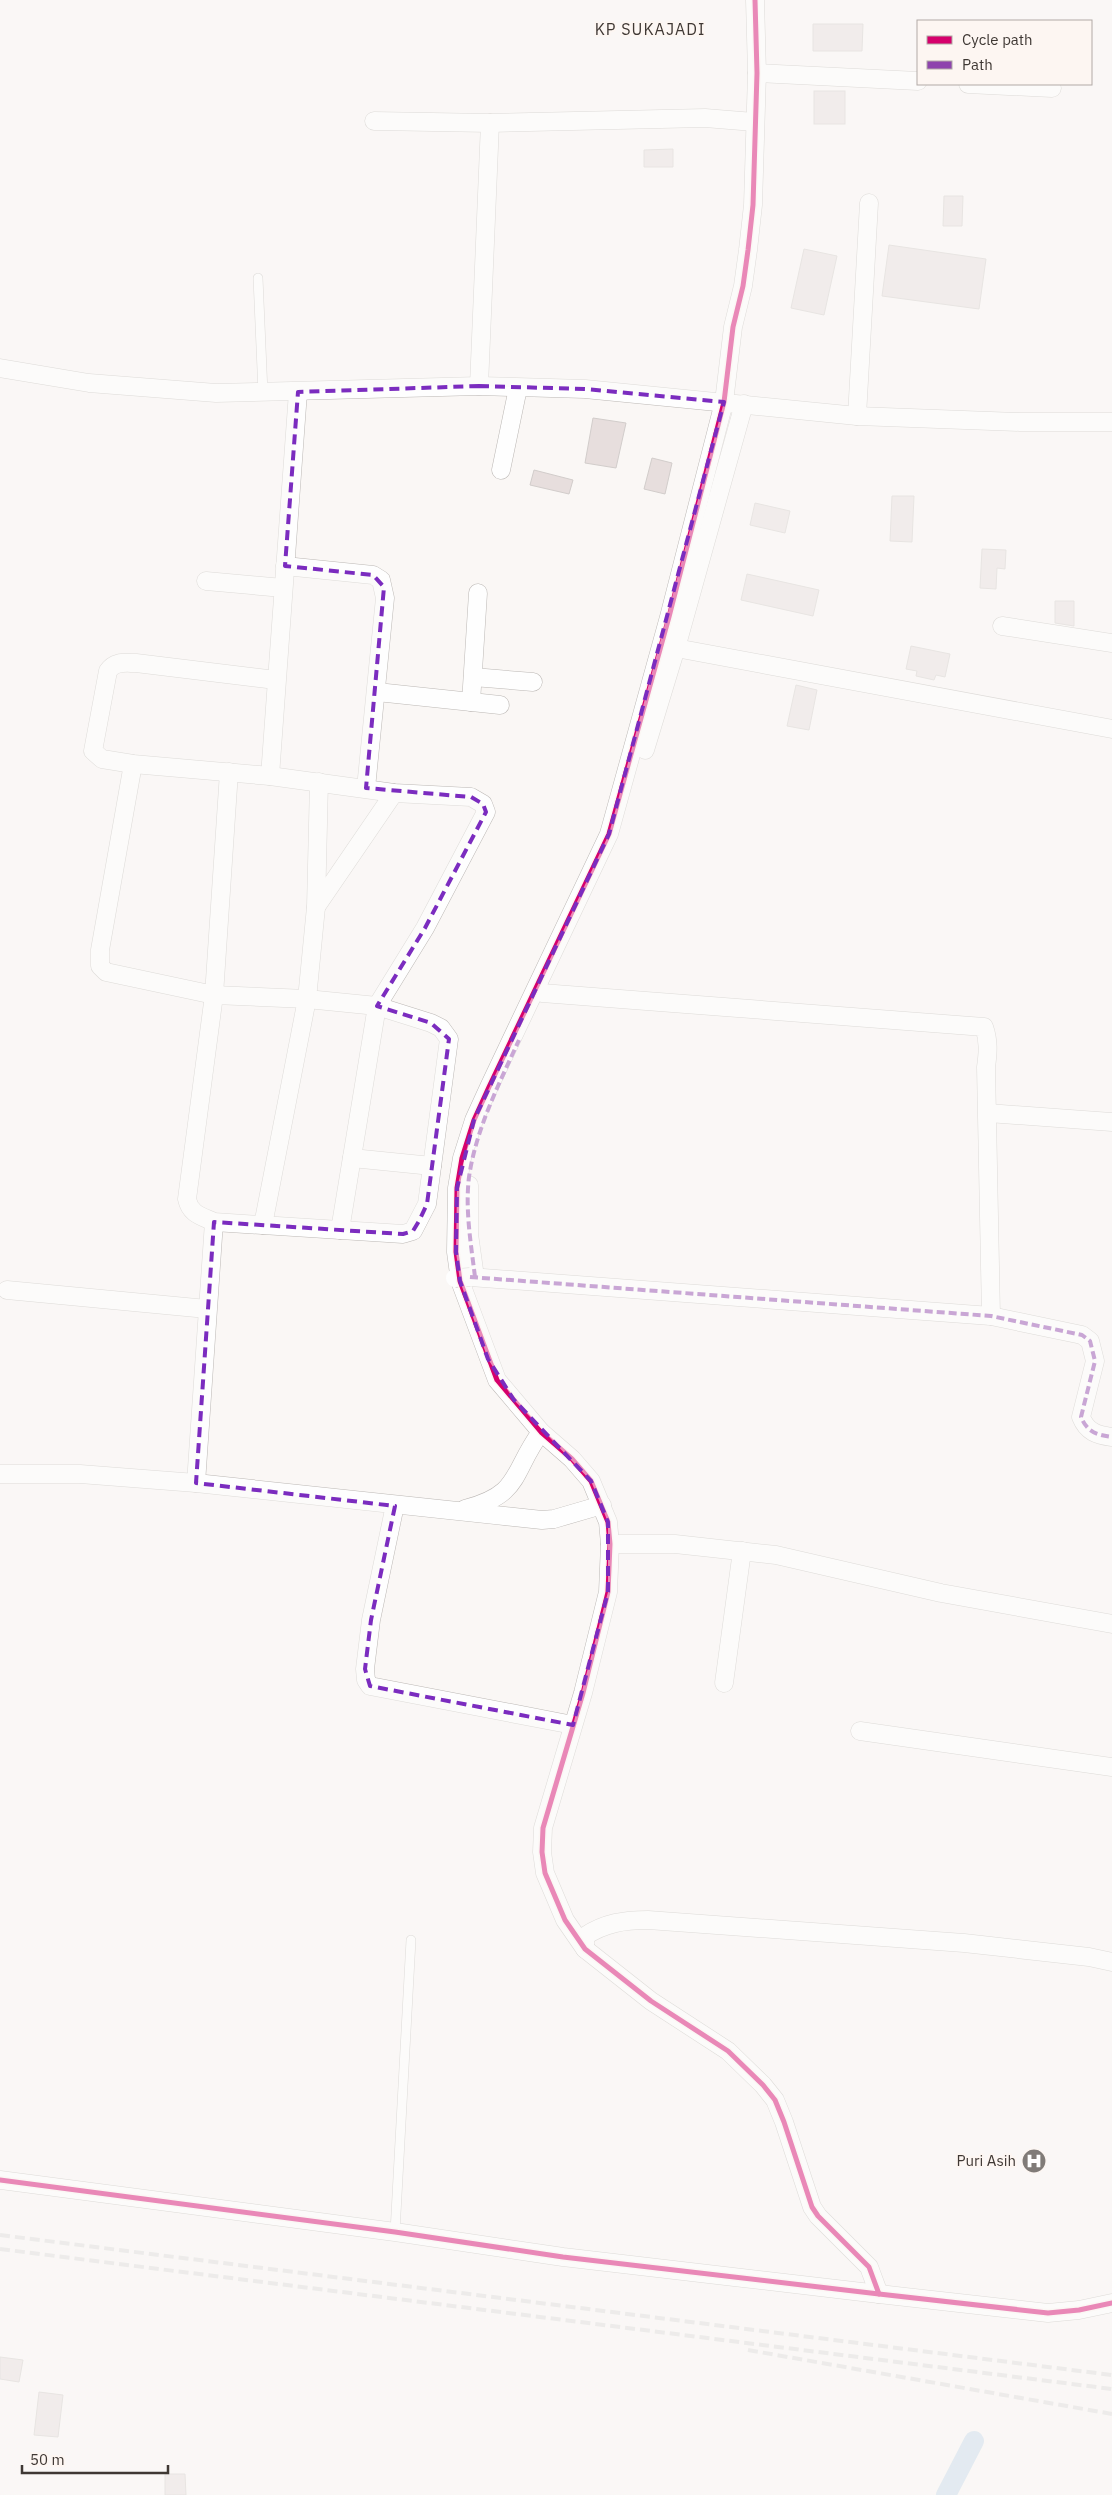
<svg xmlns="http://www.w3.org/2000/svg" width="1112" height="2495" font-family="'IBM Plex Sans',sans-serif">
<style>
.lines{fill:none;stroke-linecap:round;stroke-linejoin:round}
.canal{stroke:#c8daea;stroke-width:20}
.building{fill:#e7dedd;stroke:#d2cdcb}
.service-casing{stroke:#bcb8b5;stroke-width:10}
.minor-casing{stroke:#bcb8b5;stroke-width:19}
.service{stroke:#fefefe;stroke-width:9}
.minor{stroke:#fefefe;stroke-width:18}
.rail{stroke:#dddcdc;stroke-width:4;stroke-dasharray:10 5;stroke-linecap:butt}
.minor-bridge-casing{stroke:#bcb8b5;stroke-width:19;stroke-linecap:butt}
.minor-bridge{stroke:#fefefe;stroke-width:18}
.quiet{stroke:#8e44ad;stroke-width:4;stroke-dasharray:8 4;stroke-linecap:butt}
.cycleway-casing{stroke:#fdf6f2;stroke-width:8}
.cycleway{stroke:#d6006c;stroke-width:5}
.marked{fill:none;stroke:#7b2cbf;stroke-width:4;stroke-dasharray:10 6;stroke-linejoin:round}
.labels{text-anchor:middle;stroke-width:4;stroke-linejoin:round;paint-order:stroke}
.poi-label{font-size:15px;fill:#3f3834;stroke:#fdf6f2;text-anchor:end}
.neighbourhood-label{font-size:16px;letter-spacing:1px;fill:#3f3834;stroke:#fdf6f2}
</style>
<rect width="100%" height="100%" fill="#faf7f5"/>
<g class="lines">
<path class="canal" d="M946,2495L974,2441"/>
</g>
<g class="building">
<path d="M813,24H863L862,51H813Z"/>
<rect x="814" y="91" width="31" height="33"/>
<path d="M673,149V167H644V150Z"/>
<path d="M944,196H963L962,226H943Z"/>
<path d="M889,245L986,259L979,309L882,296Z"/>
<path d="M804,249L837,256L824,315L791,308Z"/>
<path d="M593,418L626,423L616,468L585,463Z"/>
<path d="M652,458L672,463L665,494L644,489Z"/>
<path d="M534,470L573,480L569,494L530,485Z"/>
<path d="M892,496H914L912,542L890,541Z"/>
<path d="M755,503L790,511L785,533L750,525Z"/>
<path d="M982,549L1006,550L1005,569L997,568L996,589L980,588Z"/>
<path d="M747,574L819,590L813,616L741,600Z"/>
<path d="M1055,601H1074V626L1055,623Z"/>
<path d="M911,646L950,654L945,677L936,675L934,680L916,676L917,671L906,669Z"/>
<path d="M796,685L817,690L809,730L787,726Z"/>
<path d="M0,2357L23,2360L19,2382L0,2379Z"/>
<path d="M39,2392L63,2395L58,2437L34,2435Z"/>
<path d="M165,2474H185L186,2495H165Z"/>
</g>
<g class="lines">
<defs>
<g id="service">
<path d="M258,278L263,393"/>
<path d="M395,2232L411,1940"/>
</g>
<g id="minor">
<path d="M755,0L757,73L753,205L748,250L743,286L733,327L724,402L669,617L609,834L489,1087L474,1120L462,1158L457,1188L456,1252L460,1281L497,1380L541,1432L572,1459L591,1481L608,1522L610,1544L608,1592L583,1693L543,1828L542,1852L545,1873L565,1920L585,1949L651,2001L728,2051L763,2085L775,2100L784,2122L812,2207L818,2216L869,2267L879,2294"/>
<path d="M757,73L918,81"/>
<path d="M968,84L1052,88"/>
<path d="M374,121L490,123L705,118L754,122"/>
<path d="M0,368L89,383L216,393L479,386L585,389L857,416L1020,422H1112"/>
<path d="M479,386L490,123"/>
<path d="M857,416L869,203"/>
<path d="M501,470L518,388"/>
<path d="M285,566L373,575L381,580L385,598L366,788"/>
<path d="M206,581L283,588"/>
<path d="M1002,626L1112,643"/>
<path d="M676,648L1112,729"/>
<path d="M473,677L533,682"/>
<path d="M276,680L136,663C124,663 115,661 108,671L93,751L102,759L133,764L270,776L394,793L471,797L483,804L486,812L425,928L377,1006L340,1230"/>
<path d="M377,692L500,705"/>
<path d="M471,702L478,593"/>
<path d="M645,750L676,648L744,404"/>
<path d="M133,764L100,950V966L106,972L214,995L229,772"/>
<path d="M270,776L298,392"/>
<path d="M316,907L394,793"/>
<path d="M542,993L984,1027C989,1041 988,1053 986,1067L991,1316"/>
<path d="M214,995L307,999L377,1006L431,1023L441,1028L449,1039L427,1204L413,1231L403,1234L214,1222C201,1216 190,1214 187,1199Z"/>
<path d="M988,1113L1112,1122"/>
<path d="M352,1158L432,1166"/>
<path d="M469,1185V1234L475,1277"/>
<path d="M263,1225L307,999L316,907L319,782"/>
<path d="M470,1277L991,1316L1082,1335L1090,1341L1095,1361L1081,1417C1087,1432 1097,1435 1112,1437"/>
<path d="M7,1290L207,1309"/>
<path d="M0,1474H80L196,1483L542,1520L554,1519L602,1505"/>
<path d="M196,1483L214,1222"/>
<path d="M395,1505L371,1620L365,1669L366,1680L370,1686L573,1725"/>
<path d="M465,1509C522,1494 511,1473 541,1432"/>
<path d="M610,1544H675L776,1555L941,1593L1112,1624"/>
<path d="M724,1683L742,1551"/>
<path d="M860,1731L1112,1767"/>
<path d="M585,1949V1936C605,1923 624,1920 648,1920L964,1943L1089,1957L1112,1962"/>
<path d="M0,2180L395,2232L563,2257L879,2294L1048,2313L1079,2310L1112,2303"/>
</g>
</defs>
<use href="#service" class="service-casing"/>
<use href="#minor" class="minor-casing"/>
<use href="#service" class="service"/>
<use href="#minor" class="minor"/>
<g class="rail">
<path d="M0,2235L1112,2375"/>
<path d="M0,2249L1112,2389"/>
<path d="M748,2350L1112,2414"/>
</g>
<defs>
<path id="minor-bridge" d="M455,1278L470,1277"/>
</defs>
<use href="#minor-bridge" class="minor-bridge-casing"/>
<use href="#minor-bridge" class="minor-bridge"/>
<g class="quiet">
<path d="M470,1277L991,1316L1082,1335L1090,1341L1095,1361L1081,1417C1087,1432 1097,1435 1112,1437"/>
<path d="M475,1277C471,1244 465,1210 469,1177C476,1129 499,1084 519,1040"/>
</g>
<defs>
<g id="cycleway">
<path d="M755,0L757,73L753,205L748,250L743,286L733,327L724,402L669,617L609,834L489,1087L474,1120L462,1158L457,1188L456,1252L460,1281L497,1380L541,1432L572,1459L591,1481L608,1522L610,1544L608,1592L583,1693L543,1828L542,1852L545,1873L565,1920L585,1949L651,2001L728,2051L763,2085L775,2100L784,2122L812,2207L818,2216L869,2267L879,2294"/>
<path d="M0,2180L395,2232L563,2257L879,2294L1048,2313L1079,2310L1112,2303"/>
</g>
</defs>
<use href="#cycleway" class="cycleway-casing"/>
<use href="#cycleway" class="cycleway"/>
</g>
<path d="M0 0H1112V2495H0ZM479,386L585,389L724,402L609,834L474,1120L457,1188L456,1252L460,1281L488,1359L514,1400L591,1481L608,1522V1592L573,1725L370,1686L365,1669L371,1620L395,1506L196,1483L214,1222L403,1234L413,1231L419,1221L427,1204L449,1039L431,1023L377,1006L425,928L486,812L483,804L471,797L366,788L384,587L373,575L285,566L298,392Z" fill="#faf7f5" fill-opacity=".55" fill-rule="evenodd"/>
<path class="marked" d="M479,386L585,389L724,402L609,834L474,1120L457,1188L456,1252L460,1281L488,1359L514,1400L591,1481L608,1522V1592L573,1725L370,1686L365,1669L371,1620L395,1506L196,1483L214,1222L403,1234L413,1231L419,1221L427,1204L449,1039L431,1023L377,1006L425,928L486,812L483,804L471,797L366,788L384,587L373,575L285,566L298,392Z"/>
<defs>
<symbol id="hospital-disc" viewBox="-11 -11 22 22"><circle r="9.5" fill="#807b78" stroke="#fdf6f2"/><path d="M-5-5h3v3.5h4V-5h3V5h-3V1.5h-4V5h-3Z" fill="#fff"/></symbol>
</defs>
<g fill-rule="evenodd">
<use href="#hospital-disc" x="1020" y="2147" width="28" height="28"/>
</g>
<g class="labels">
<g class="poi-label">
<text x="1016" y="2166">Puri Asih</text>
</g>
<g class="neighbourhood-label">
<text x="650" y="35">KP SUKAJADI</text>
</g>
</g>
<rect x="917" y="20" width="175" height="65" fill="#fdf6f2" stroke="#b1aaa6"/>
<rect x="927" y="36" width="25" height="8" fill="#d6006c" stroke="#b1aaa6"/>
<text x="962" y="45" font-size="15" fill="#3f3834">Cycle path</text>
<rect x="927" y="61" width="25" height="8" fill="#8e44ad" stroke="#b1aaa6"/>
<text x="962" y="70" font-size="15" fill="#3f3834">Path</text>
<path d="M22 2465v8h146v-8" fill="none" stroke="#3f3834" stroke-width="2.5"/>
<text x="30" y="2465" font-size="15" fill="#3f3834" stroke="#fdf6f2" stroke-width="4" paint-order="stroke">50 m</text>
</svg>
